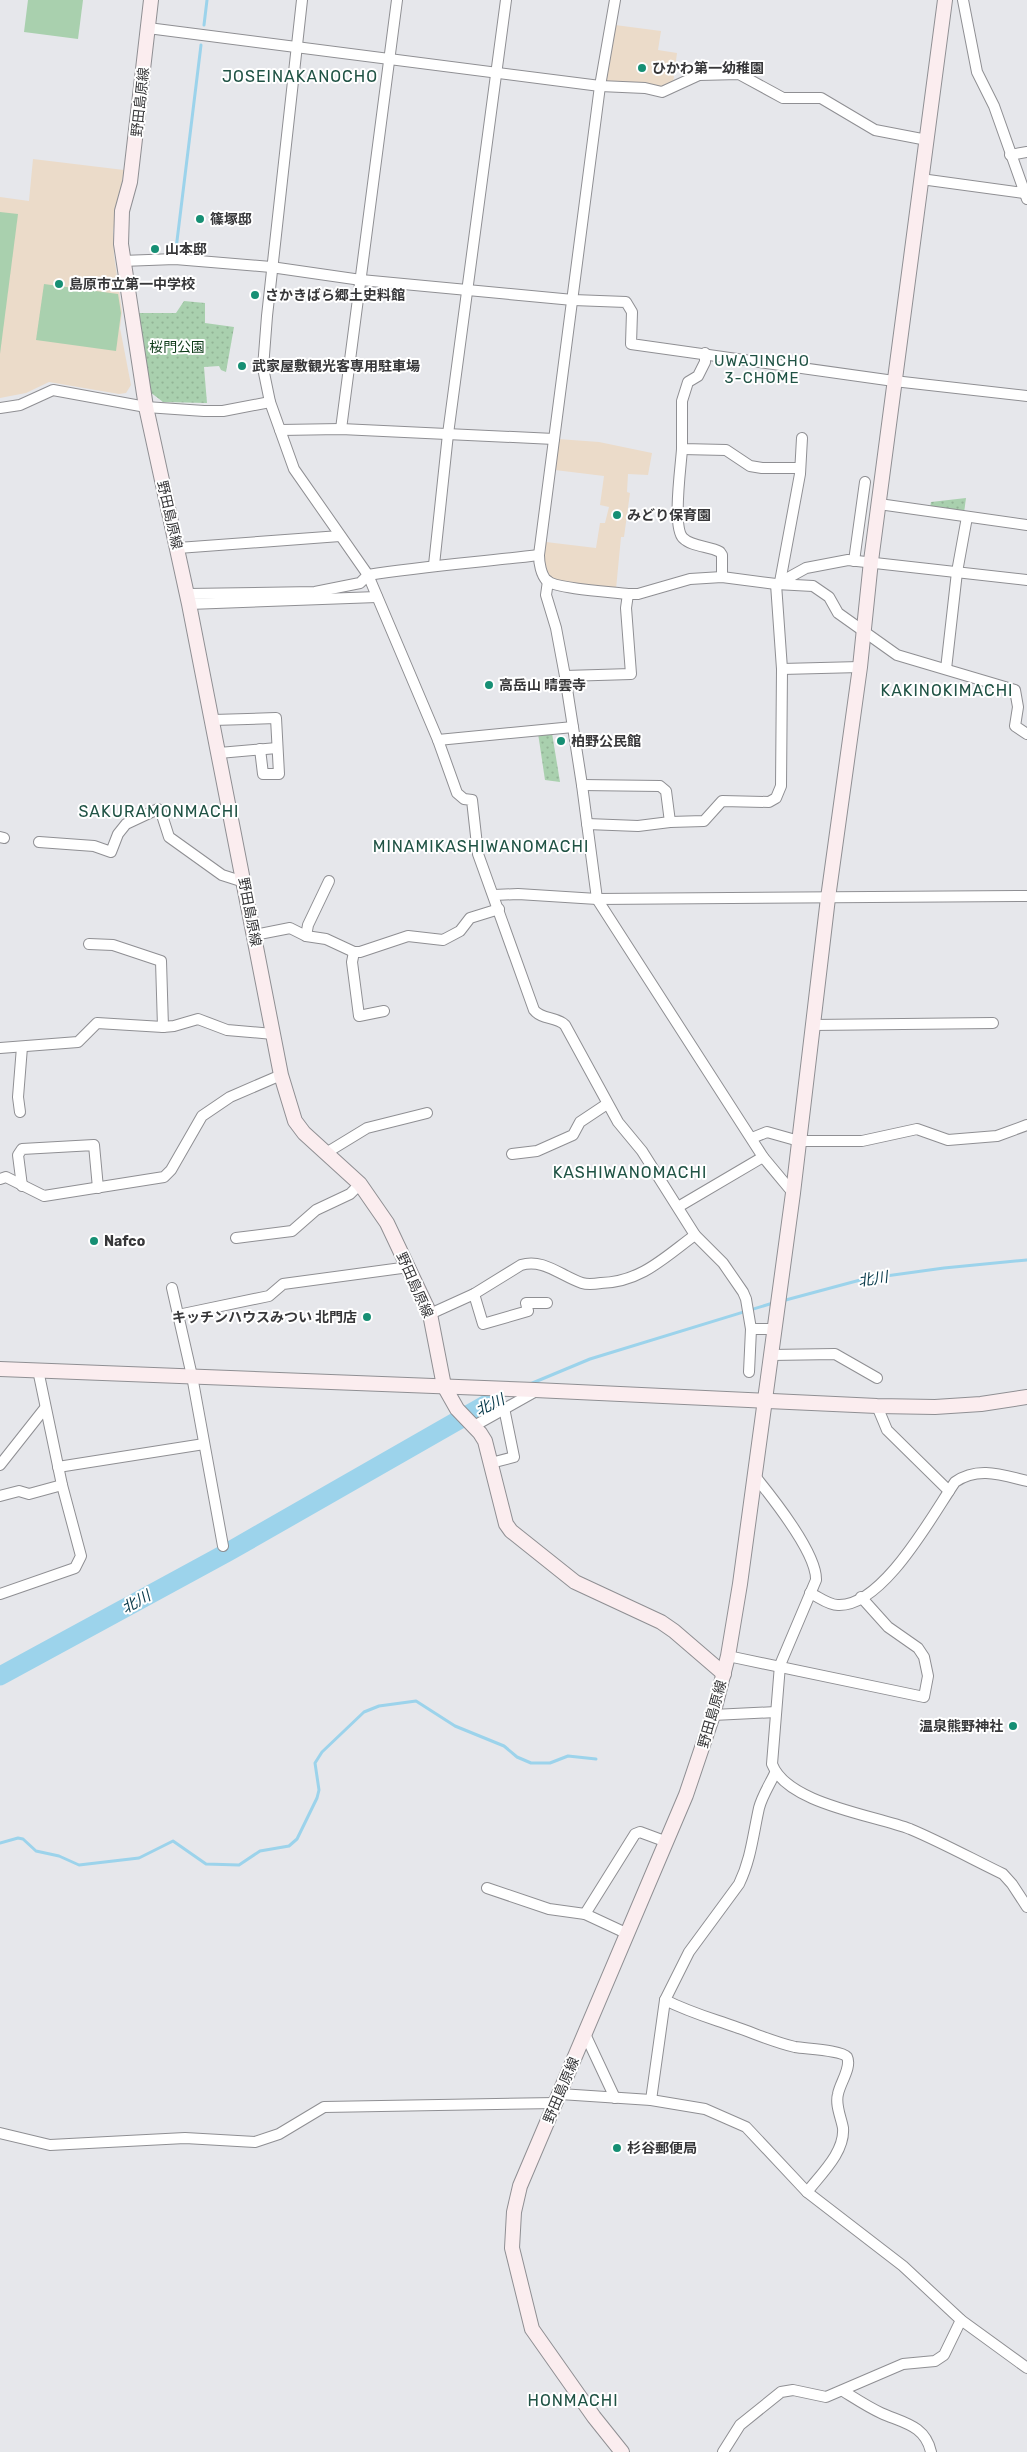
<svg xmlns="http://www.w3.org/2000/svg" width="1027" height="2452" font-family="Rubik,'Noto Sans JP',sans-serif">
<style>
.education{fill:#ebdbc9}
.grass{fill:#a9d0ae}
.park{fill:url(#park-dots)}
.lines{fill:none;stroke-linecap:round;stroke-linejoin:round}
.stream{stroke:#9cd3eb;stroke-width:3}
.river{stroke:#9cd3eb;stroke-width:19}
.street-casing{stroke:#8f8f93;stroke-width:12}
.secondary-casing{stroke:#8f8f93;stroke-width:16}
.street{stroke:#fff;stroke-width:10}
.secondary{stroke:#fbedef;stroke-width:14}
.poi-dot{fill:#168f74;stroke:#fff;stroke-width:2}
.labels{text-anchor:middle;stroke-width:4;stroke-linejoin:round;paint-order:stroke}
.poi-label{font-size:14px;font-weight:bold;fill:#373739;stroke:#fff;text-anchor:start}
.street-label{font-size:14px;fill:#373739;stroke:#fff}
.park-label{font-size:14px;fill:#0e3b19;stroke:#fff}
.neighbourhood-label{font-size:15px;letter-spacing:1px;fill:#205345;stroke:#fff}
.water-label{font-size:15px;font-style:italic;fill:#07394a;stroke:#fff}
.quarter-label{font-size:16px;letter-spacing:1px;fill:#205345;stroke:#fff}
</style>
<defs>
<pattern id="park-dots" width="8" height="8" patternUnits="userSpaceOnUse" patternTransform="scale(1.25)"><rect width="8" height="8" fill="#a9d0ae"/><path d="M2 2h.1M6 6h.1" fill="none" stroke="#92b396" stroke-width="1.8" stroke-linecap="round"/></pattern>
</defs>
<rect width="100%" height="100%" fill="#e6e7eb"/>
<g class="education">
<path d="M615,25L661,31L658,50L677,53L673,83L656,88L606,82Z"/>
<path d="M33,159L124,170L113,231L114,255L122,312L120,328L131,385L126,393L119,394L49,382L26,393L0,398V197L29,201Z"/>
<path d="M558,439L599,442L652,453L648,475L628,474L627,492L630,493L624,537H621L616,589L555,581L545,572L544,560L546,542L596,548L600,523H605L609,507L600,505L604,476L555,470Z"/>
</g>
<g class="grass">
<path d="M28,0H83L78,39L24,32Z"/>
<path d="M0,212L18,214L0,354Z"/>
<path d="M44,284L118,294L121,313L116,351L36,340Z"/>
</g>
<g class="park">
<path d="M184,301L205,303V323L234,327L226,372L221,370L219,366L204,367L207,403L163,402L150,392L135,313H176Z"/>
<path d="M966,498L964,513L930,508L931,502Z"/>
<path d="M538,733H552L560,782L545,780Z"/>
</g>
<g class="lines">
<g class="stream">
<path d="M204,25L207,0"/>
<path d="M176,249L201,45"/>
<path d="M782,1301L864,1279L944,1268L1027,1260"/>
<path d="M530,1384L590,1359L773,1303"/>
<path d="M492,1401L506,1395"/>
<path d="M0,1843L18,1838L23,1839L36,1851L59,1856L79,1865L139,1858L173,1841L206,1864L239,1865L260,1851L289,1846L297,1839L317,1798L319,1790L315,1763L322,1752L364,1712L379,1706L416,1701L455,1726L504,1746L517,1757L531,1763H550L568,1756L596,1759"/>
</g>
<path class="river" d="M0,1676L228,1552L492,1401"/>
<defs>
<g id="street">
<path d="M302,0L267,316L263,368L270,402L294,469L368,575L438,740L457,793L464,799L472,800L478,854L534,1010C542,1020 556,1016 565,1025L618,1122L642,1151L695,1235L723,1263L743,1292L746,1299L751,1329L749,1372"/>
<path d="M615,0L600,86L539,555C539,563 541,575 547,581C558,589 612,592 628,594H638L690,579L722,577L776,584L813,586L829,597L838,613L897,655L1015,690L1018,707L1015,726L1027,734"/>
<path d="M963,0L977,72L994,106L1027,199"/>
<path d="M148,28L600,86L645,88L662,92L699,75L739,74L783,98H821L875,130L927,140"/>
<path d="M1010,155L1027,152"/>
<path d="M921,179L1024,193"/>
<path d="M122,261L175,259L271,267L361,280L573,300L626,302L632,312L631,344L894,381L1027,396"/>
<path d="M705,353V362L698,376L688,382L682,401V449L726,450L750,466L762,468H800"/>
<path d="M0,408L20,405L53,390L146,407L204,411H223L270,402"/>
<path d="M341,429L397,0"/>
<path d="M280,430L341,429L554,439"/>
<path d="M682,449C681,466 672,527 683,538C692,547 710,546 720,552L722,555V577"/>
<path d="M879,504L1027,525"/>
<path d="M178,548L340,536"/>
<path d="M854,561L865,482"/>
<path d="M434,565L448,434L506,0"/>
<path d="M548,581L546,595L556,628L565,676L582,785L597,899L763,1157L793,1193"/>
<path d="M780,582L800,474L802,438"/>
<path d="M777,584L806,568L848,560L1027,580"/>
<path d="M187,594L315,592L360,583L368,575C425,566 482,562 539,555"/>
<path d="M189,604L377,597"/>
<path d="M782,669L860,667"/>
<path d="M946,669L957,572L967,517"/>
<path d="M565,676L631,674L626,608L628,594"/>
<path d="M213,720L276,718L279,774H263L260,749"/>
<path d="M438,740L573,727"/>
<path d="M219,753L277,748"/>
<path d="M582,785L660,786L666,791L670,822"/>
<path d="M587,824L638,826L670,822L704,821L722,801L769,802L776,798L781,786L782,669L776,584"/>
<path d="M0,837L4,838"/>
<path d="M39,842L94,846L111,852L118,834L126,824L158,809L161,812L169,837L222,875L244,882"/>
<path d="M494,895L518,894L597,899L1027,896"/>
<path d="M254,935L290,928L306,936L326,939L354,952H360L408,936L443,940L460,931L470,918L499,909"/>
<path d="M306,936L308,925L329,881"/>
<path d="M89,944L113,945L161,961L163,1027"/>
<path d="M354,952L352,962L359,1016L384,1011"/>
<path d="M813,1025L993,1023"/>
<path d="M0,1048L78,1042L97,1023L163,1027L174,1026L198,1019L227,1030L273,1034"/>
<path d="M20,1112L18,1097L22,1047"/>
<path d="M752,1138L767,1132L799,1141H862L917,1129L948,1140L997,1136L1027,1125"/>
<path d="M326,1153L367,1128L427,1113"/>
<path d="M512,1154L537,1151L573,1135L580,1122L607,1104"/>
<path d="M0,1179L6,1177L44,1196L164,1177L171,1170L202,1116L230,1097L281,1075"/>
<path d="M22,1186L18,1155L22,1149L94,1145L98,1188"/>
<path d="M678,1207L763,1157"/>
<path d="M236,1238L292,1231L316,1210L350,1194L360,1184"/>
<path d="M172,1288L192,1376L223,1546"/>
<path d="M474,1294L483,1324L528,1311L526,1303H547"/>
<path d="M430,1314L474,1294L521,1265C543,1258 561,1276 582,1283C588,1285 595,1284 601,1283C641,1282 665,1257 695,1235"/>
<path d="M178,1315L269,1296L283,1284L409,1267"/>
<path d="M751,1329H774"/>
<path d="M771,1355L835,1354L877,1378"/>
<path d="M877,1406L887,1430L949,1491"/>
<path d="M474,1426L538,1390"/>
<path d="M491,1463L514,1457L504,1408"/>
<path d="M0,1465L45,1408"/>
<path d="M58,1467L204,1444"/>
<path d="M754,1475C771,1496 817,1553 816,1580L780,1665L772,1764C787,1804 874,1815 910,1829C941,1842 972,1859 1003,1874L1012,1884L1027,1907"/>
<path d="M0,1496L19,1491L29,1494L62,1485"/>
<path d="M810,1593C819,1597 828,1605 838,1605C883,1607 933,1514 955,1482C978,1466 1002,1475 1027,1481"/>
<path d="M0,1594L75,1568L81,1556L62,1485L38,1370"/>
<path d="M728,1656L924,1697L928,1676L924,1657L918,1648L888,1627L861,1597"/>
<path d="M713,1715L776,1712"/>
<path d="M487,1888L549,1909L585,1914L628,1934"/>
<path d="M585,1914L635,1834L640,1832L667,1842"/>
<path d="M665,2000C689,2012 707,2017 733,2026C754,2033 773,2042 795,2047C807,2049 841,2050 847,2057C852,2067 840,2083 838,2094C835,2105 841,2117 843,2128C845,2152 821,2174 807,2192"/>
<path d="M585,2034L615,2098"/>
<path d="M560,2094L651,2100L705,2109L746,2127L807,2192L903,2266L961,2320L1027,2368"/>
<path d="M651,2100L665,2000L689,1952L739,1884C751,1859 753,1835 759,1808C762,1796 770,1784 775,1773"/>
<path d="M0,2133L50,2145L185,2138L255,2142L279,2134L324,2107L556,2103"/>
<path d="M843,2391C856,2399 868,2407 881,2413C903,2423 925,2425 931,2452"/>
<path d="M723,2452L740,2425L781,2392L793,2390L826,2397L903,2364L935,2361L944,2355L961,2320"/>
</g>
<g id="secondary">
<path d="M151,0L130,182L122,211L121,244L146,407L189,604L281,1075L295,1121L304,1133L360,1184L387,1223L430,1314L444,1386L457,1409L480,1433L485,1441L506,1524L511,1531L575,1582L661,1622L674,1631L724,1674"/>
<path d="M0,1369L535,1390L877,1406L935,1407L981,1404L1027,1397"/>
<path d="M622,2452L594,2417L532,2329L512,2248L514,2212L520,2186L686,1795L713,1715L728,1656L740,1584L793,1193L828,898L860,667L871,561L945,0"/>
</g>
</defs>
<use href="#street" class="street-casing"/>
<use href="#secondary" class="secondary-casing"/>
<use href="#street" class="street"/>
<use href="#secondary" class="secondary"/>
</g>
<g class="poi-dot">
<circle cx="642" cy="68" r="5"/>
<circle cx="200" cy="219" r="5"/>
<circle cx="155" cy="249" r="5"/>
<circle cx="59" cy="284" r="5"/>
<circle cx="255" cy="295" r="5"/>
<circle cx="242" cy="366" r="5"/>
<circle cx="617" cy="515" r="5"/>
<circle cx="489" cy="685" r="5"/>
<circle cx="561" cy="741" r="5"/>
<circle cx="94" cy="1241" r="5"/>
<circle cx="367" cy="1317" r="5"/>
<circle cx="1013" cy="1726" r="5"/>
<circle cx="617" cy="2148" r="5"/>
</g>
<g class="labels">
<g class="poi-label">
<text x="652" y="73">ひかわ第一幼稚園</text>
<text x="210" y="224">篠塚邸</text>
<text x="165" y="254">山本邸</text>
<text x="69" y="289">島原市立第一中学校</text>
<text x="265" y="300">さかきばら郷土史料館</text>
<text x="252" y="371">武家屋敷観光客専用駐車場</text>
<text x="627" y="520">みどり保育園</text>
<text x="499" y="690">高岳山 晴雲寺</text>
<text x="571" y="746">柏野公民館</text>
<text x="104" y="1246">Nafco</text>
<text x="357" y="1322" text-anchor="end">キッチンハウスみつい 北門店</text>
<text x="1003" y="1731" text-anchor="end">温泉熊野神社</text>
<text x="627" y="2153">杉谷郵便局</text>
</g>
<g class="street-label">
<text transform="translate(140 102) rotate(-84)" y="5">野田島原線</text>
<text transform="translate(170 515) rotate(77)" y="5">野田島原線</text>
<text transform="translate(250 912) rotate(79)" y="5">野田島原線</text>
<text transform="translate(415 1285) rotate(66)" y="5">野田島原線</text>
<text transform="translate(712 1714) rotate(-74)" y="5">野田島原線</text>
<text transform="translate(561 2090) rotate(-67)" y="5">野田島原線</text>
</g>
<g class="park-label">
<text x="177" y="352">桜門公園</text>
</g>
<g class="neighbourhood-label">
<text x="762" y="366">UWAJINCHO<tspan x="762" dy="17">3-CHOME</tspan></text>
</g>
<g class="water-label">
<text transform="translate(873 1279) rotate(-9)" y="5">北川</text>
<text transform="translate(490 1405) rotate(-25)" y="5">北川</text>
<text transform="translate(136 1602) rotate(-29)" y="5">北川</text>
</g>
<g class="quarter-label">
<text x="300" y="82">JOSEINAKANOCHO</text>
<text x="947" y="696">KAKINOKIMACHI</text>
<text x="159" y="817">SAKURAMONMACHI</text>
<text x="481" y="852">MINAMIKASHIWANOMACHI</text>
<text x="630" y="1178">KASHIWANOMACHI</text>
<text x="573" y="2406">HONMACHI</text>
</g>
</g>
</svg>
